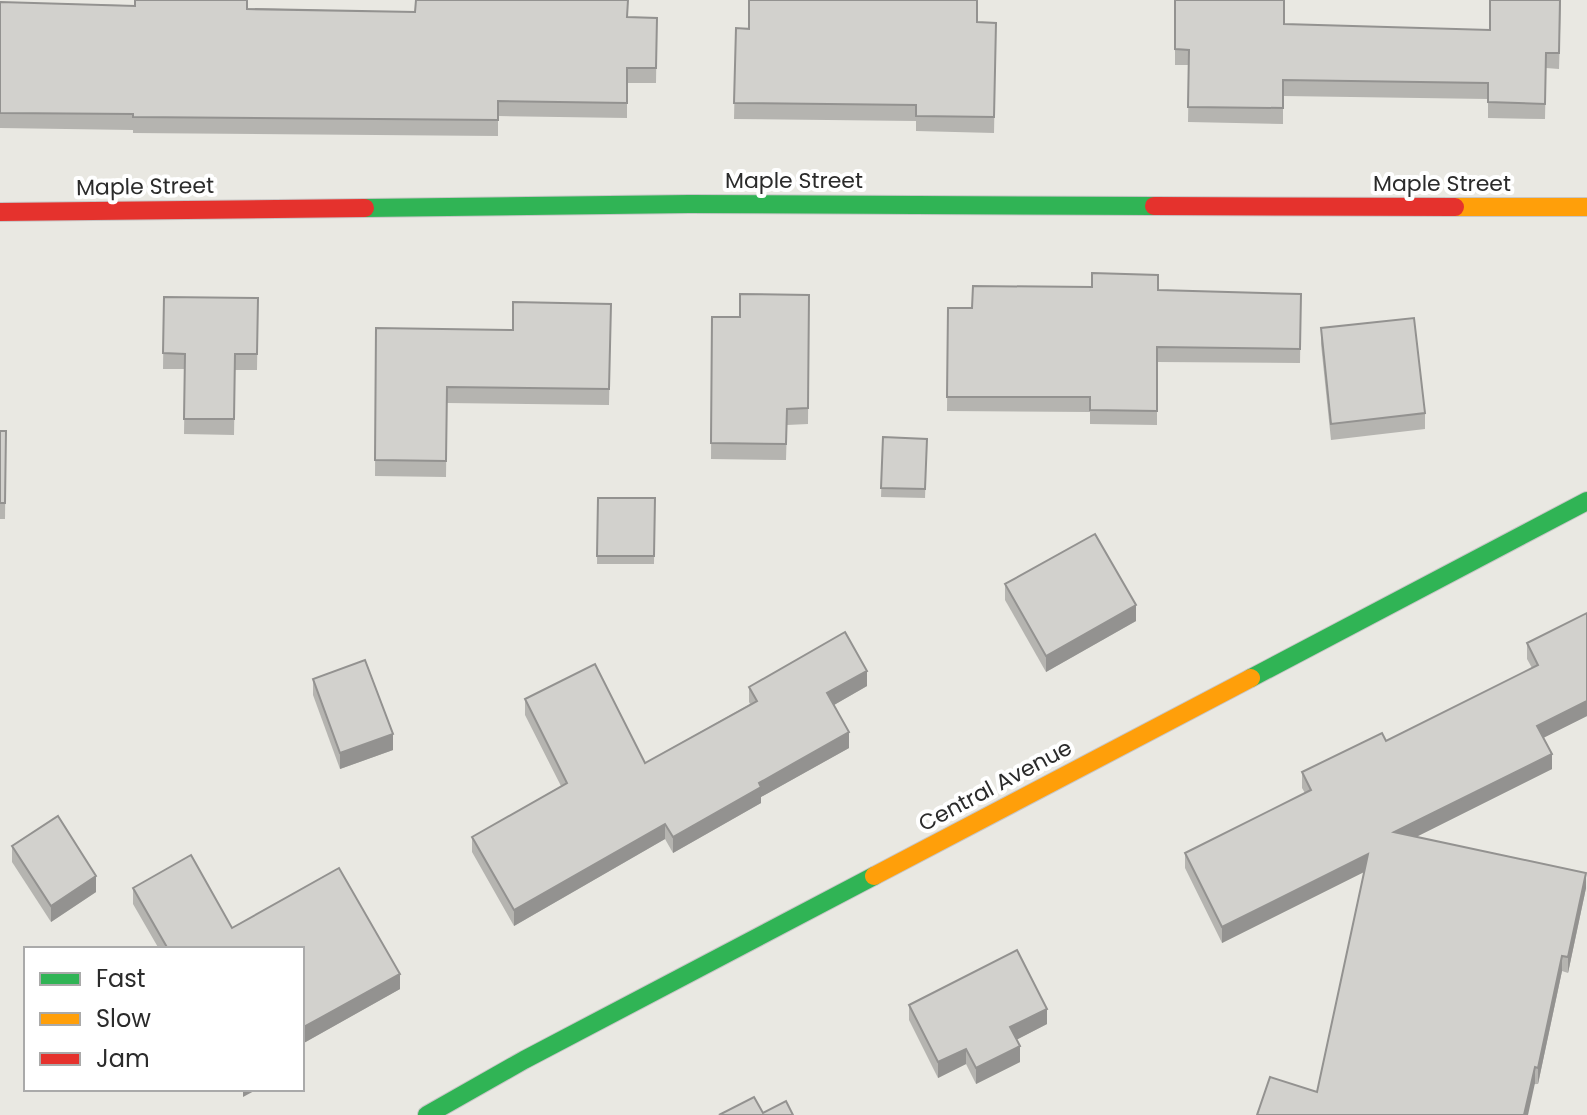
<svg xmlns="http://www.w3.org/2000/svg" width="1587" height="1115" font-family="Poppins,sans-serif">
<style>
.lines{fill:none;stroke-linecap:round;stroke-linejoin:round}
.fast-casing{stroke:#c7c6c6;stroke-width:20}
.slow-casing{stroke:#c7c6c6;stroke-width:20}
.jam-casing{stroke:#c7c6c6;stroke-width:20}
.fast{stroke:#30b455;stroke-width:18}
.slow{stroke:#ff9f0a;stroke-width:18}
.jam{stroke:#e5322d;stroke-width:18}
.wall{fill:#b5b4b0}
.shaded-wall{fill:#939290}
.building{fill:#d2d1cd;stroke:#939290;stroke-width:2}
.labels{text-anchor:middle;stroke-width:8;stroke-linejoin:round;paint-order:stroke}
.street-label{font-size:22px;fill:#2b2b2b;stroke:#fff}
</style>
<rect width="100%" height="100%" fill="#e9e8e2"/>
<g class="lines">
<defs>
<g id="fast">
<path d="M365,208L689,204L1154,206"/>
<path d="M1251,678L1587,501"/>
<path d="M427,1115L524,1060L874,876"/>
</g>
<g id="slow">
<path d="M1455,207H1587"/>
<path d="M874,876L1251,678"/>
</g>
<g id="jam">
<path d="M1154,206L1455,207"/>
<path d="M0,212L365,208"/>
</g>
</defs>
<use href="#fast" class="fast-casing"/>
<use href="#slow" class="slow-casing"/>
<use href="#jam" class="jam-casing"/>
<use href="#fast" class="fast"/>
<use href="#slow" class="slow"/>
<use href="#jam" class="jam"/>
</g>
<g class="wall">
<path d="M1175,0L1284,24L1490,30L1561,0L1559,69L1546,68L1545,119L1488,118V99L1283,96V124L1188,122L1189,65H1175Z"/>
<path d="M0,2L657,18L656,83H627V118L498,116V136L133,133V130L0,128Z"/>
<path d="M977,22L996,23L994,133L916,131V121L734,119L736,28Z"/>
<path d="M1158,290L1301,294L1300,363L1157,362V425L1090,424V412L947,411L948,308H972Z"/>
<path d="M809,295L808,424L787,425L786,460L711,459L712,317H740Z"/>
<path d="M164,297L258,298L257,370H235L234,435L184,434L185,369H163Z"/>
<path d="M611,304L609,405L447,403L446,477L375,476L376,328L513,330Z"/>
<path d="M1321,328L1425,413V429L1331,440L1321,344Z"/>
<path d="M0,431H6L5,519H0Z"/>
<path d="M883,437L927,439L925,498L881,497Z"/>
<path d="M598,498H655L654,564H597Z"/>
<path d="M1005,584L1136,621L1046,672L1005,600Z"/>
<path d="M1587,613V716L1543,738L1552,769L1416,837L1586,888L1568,973L1562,971L1538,1084L1317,1092L1364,872L1222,943L1185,868V853L1305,793L1302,788V772L1386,741L1532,668L1527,659V643Z"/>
<path d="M313,679L393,750L340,769L313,695Z"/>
<path d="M867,686L834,705L849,748L761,797V803L673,853L665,839L514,926L472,852V837L561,786L525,715V699L645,763L750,704L749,702V687Z"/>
<path d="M12,846L96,892L51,922L12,862Z"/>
<path d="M191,855L232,928L339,868L400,974V989L302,1044V949H159L133,904V888Z"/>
<path d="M909,1005L1047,1024L1016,1040L1020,1062L976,1084L966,1064L938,1078L909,1020Z"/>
</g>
<g class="shaded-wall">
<path d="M1136,605V621L1046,672V656Z"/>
<path d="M867,671V686L827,709V693Z"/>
<path d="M1587,701V716L1537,741V726Z"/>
<path d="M849,732V748L761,797V803L673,853V837L759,783Z"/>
<path d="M393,734V750L340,769V753Z"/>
<path d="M1552,754V769L1394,848V832Z"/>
<path d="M665,824V839L514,926V910Z"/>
<path d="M1368,854V870L1222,943V927Z"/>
<path d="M1586,873V888L1568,973V957Z"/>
<path d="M96,876V892L51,922V906Z"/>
<path d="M1562,956V971L1538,1084V1068Z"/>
<path d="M400,974V989L302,1044V1028Z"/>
<path d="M1047,1009V1024L1010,1043V1027Z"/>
<path d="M1020,1046V1062L976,1084V1068Z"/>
<path d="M966,1049V1064L938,1078V1062Z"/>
<path d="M1535,1067V1083L1528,1115H1524Z"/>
<path d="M243,1089H258L243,1097Z"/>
</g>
<g class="building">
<path d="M135,0H247V9L415,12L416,0H628L627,17L657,18L656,68H627V103L498,101V120L133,117V114L0,113V2L135,6Z"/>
<path d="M749,0H977V22L996,23L994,117L916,116V105L734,103L736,28L749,29Z"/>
<path d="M1175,0H1284V24L1490,30V0H1560L1559,53H1546L1545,104L1488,102V83L1283,80V108L1188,107L1189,50L1175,49Z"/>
<path d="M1092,273L1158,275V290L1301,294L1300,349L1157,347V411L1090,410V397H947L948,308H972L973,286L1092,287Z"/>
<path d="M740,294L809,295L808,408L787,409L786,444L711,443L712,317H740Z"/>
<path d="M164,297L258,298L257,354H235L234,419H184L185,354L163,353Z"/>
<path d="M513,302L611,304L609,389L447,387L446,461L375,460L376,328L513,330Z"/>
<path d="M1414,318L1425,413L1331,424L1321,328Z"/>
<path d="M0,431H6L5,503H0Z"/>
<path d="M883,437L927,439L925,489L881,488Z"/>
<path d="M598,498H655L654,556H597Z"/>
<path d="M1095,534L1136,605L1046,656L1005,584Z"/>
<path d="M1587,613V701L1537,726L1552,754L1394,832L1586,873L1568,957L1562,956L1538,1068L1535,1067L1524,1115H1257L1270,1077L1317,1092L1368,854L1222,927L1185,853L1311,790L1302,772L1382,733L1386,741L1538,665L1527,643Z"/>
<path d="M845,632L867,671L827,693L849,732L759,783L761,787L673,837L665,824L514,910L472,837L567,783L525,699L595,664L645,763L757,701L749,687Z"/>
<path d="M365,660L393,734L340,753L313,679Z"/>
<path d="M58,816L96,876L51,906L12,846Z"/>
<path d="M191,855L232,928L339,868L400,974L302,1028V949H168L133,888Z"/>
<path d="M1017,950L1047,1009L1010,1027L1020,1046L976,1068L966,1049L938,1062L909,1005Z"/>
<path d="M754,1097L763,1113L786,1101L793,1115H719Z"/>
</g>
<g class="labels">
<g class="street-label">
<text x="794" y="188">Maple Street</text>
<text x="1442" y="191">Maple Street</text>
<text transform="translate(145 186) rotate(-1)" y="8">Maple Street</text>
<text transform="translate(995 785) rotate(-28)" y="8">Central Avenue</text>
</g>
</g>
<rect x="24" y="947" width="280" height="144" fill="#ffffff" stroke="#aaaaaa" stroke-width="2"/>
<rect x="40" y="973" width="40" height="12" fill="#30b455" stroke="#aaaaaa" stroke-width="2"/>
<text x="96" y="987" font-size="24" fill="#2b2b2b">Fast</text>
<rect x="40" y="1013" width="40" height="12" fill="#ff9f0a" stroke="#aaaaaa" stroke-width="2"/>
<text x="96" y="1027" font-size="24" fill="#2b2b2b">Slow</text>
<rect x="40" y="1053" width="40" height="12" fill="#e5322d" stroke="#aaaaaa" stroke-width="2"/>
<text x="96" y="1067" font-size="24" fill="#2b2b2b">Jam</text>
</svg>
